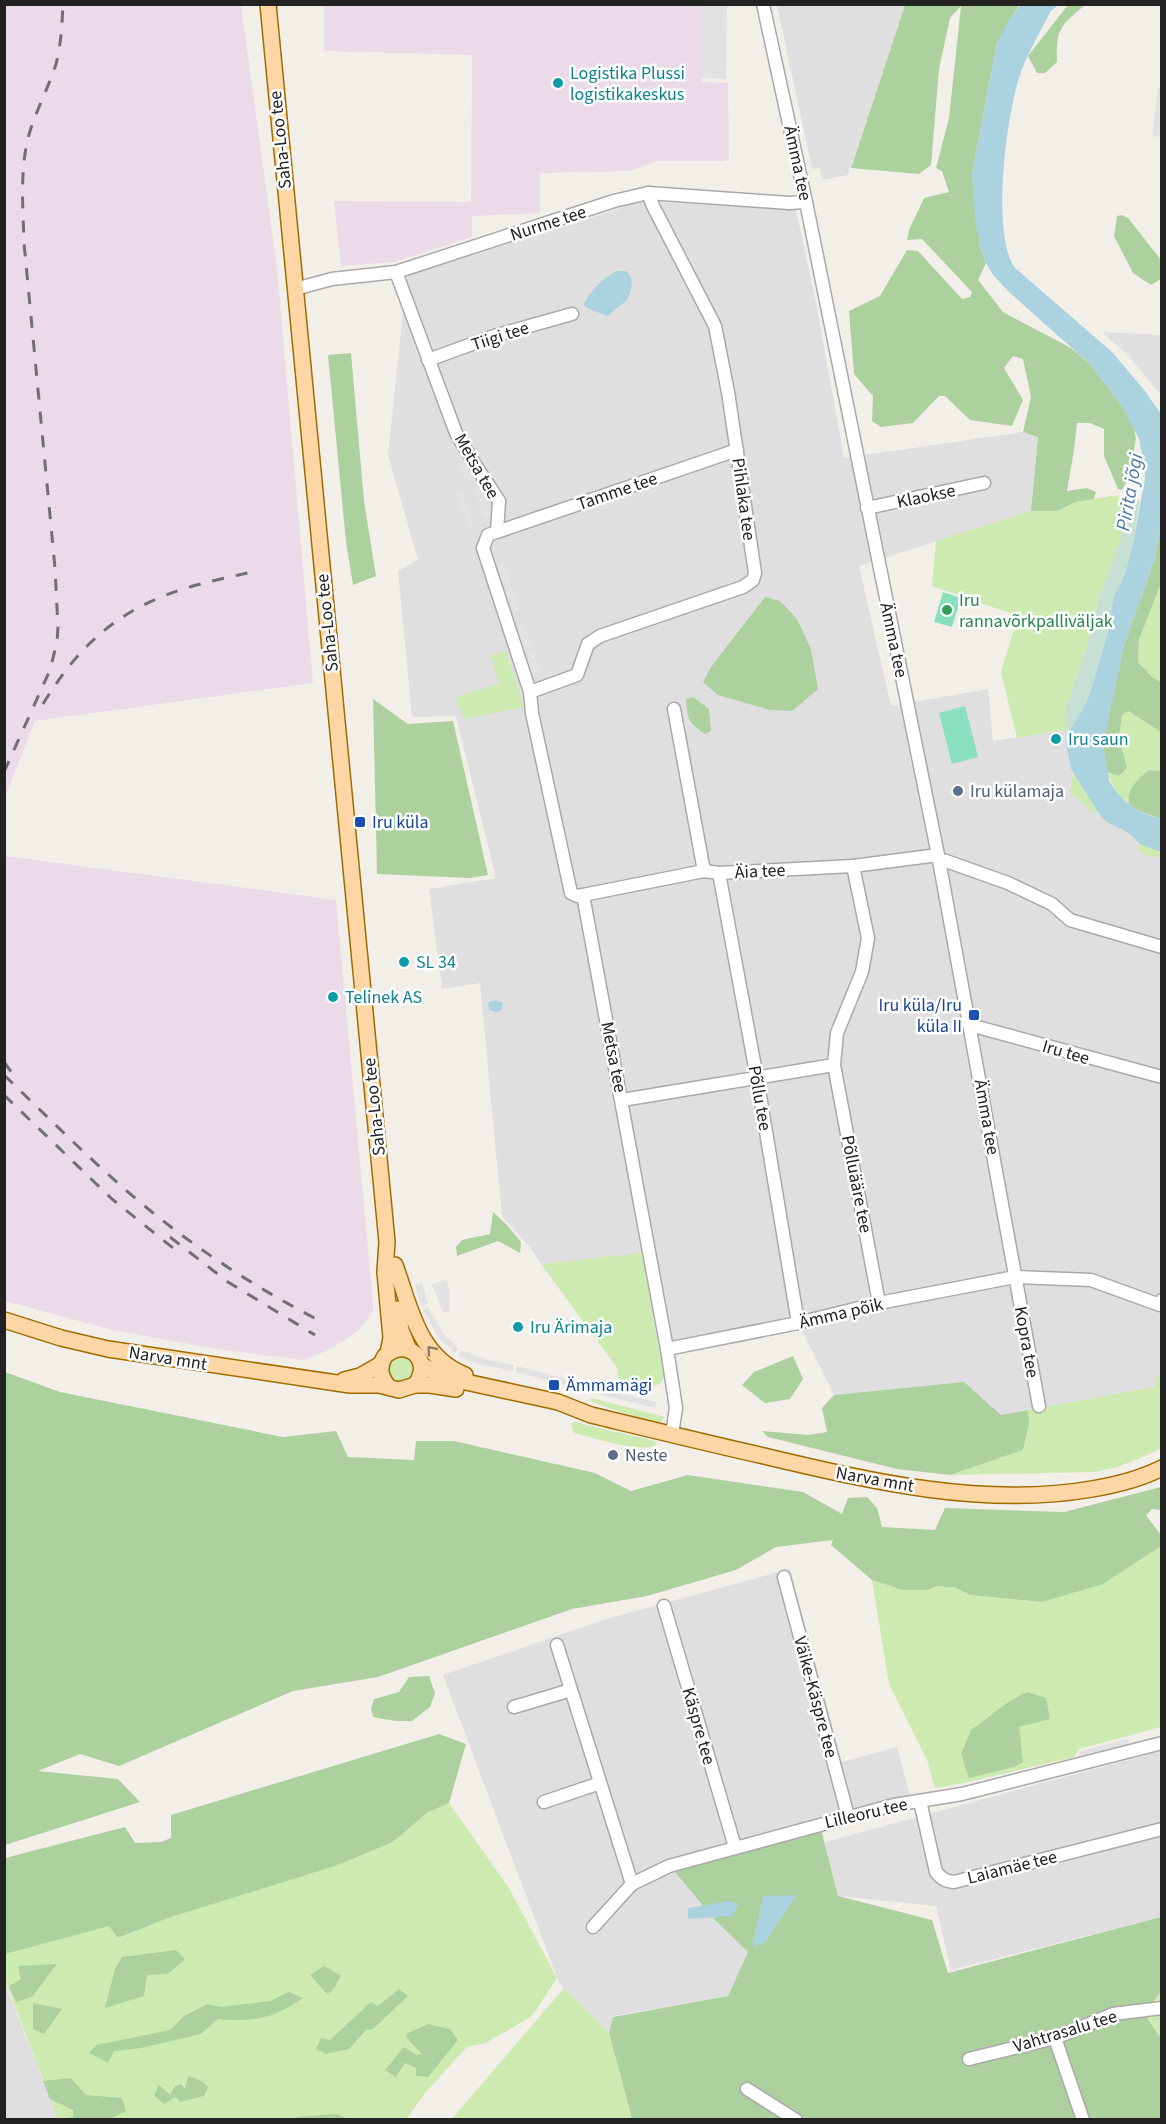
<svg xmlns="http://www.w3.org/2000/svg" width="1166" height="2124" font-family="'Source Sans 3',sans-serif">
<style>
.residential{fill:#e0dfdf}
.industrial{fill:#ebdbe8}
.grass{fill:#cdebb0}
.forest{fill:#add19e}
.wetland{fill:#c6e0d4}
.pitch{fill:#88e0be}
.parking{fill:#e2e2e2}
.water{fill:#aad3df}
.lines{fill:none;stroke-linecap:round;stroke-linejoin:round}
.minor-casing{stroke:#a9a9a9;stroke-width:15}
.major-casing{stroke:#a06b00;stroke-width:18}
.minor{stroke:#fff;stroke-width:12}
.major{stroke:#fcd6a4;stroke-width:15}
.rail{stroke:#707070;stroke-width:3;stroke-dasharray:12 12;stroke-linecap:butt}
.oneway{stroke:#8f7c63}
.culture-dot{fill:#0f9aa8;stroke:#fff;stroke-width:2}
.leisure-dot{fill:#2e9e5b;stroke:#fff;stroke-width:2}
.service-dot{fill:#5c6f8a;stroke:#fff;stroke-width:2}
.transit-dot{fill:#1a4fb4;stroke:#fff;stroke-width:2}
.labels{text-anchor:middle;stroke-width:5;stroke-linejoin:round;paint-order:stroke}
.culture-label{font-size:18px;fill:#0d838f;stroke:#fff;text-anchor:start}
.street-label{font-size:18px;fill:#222;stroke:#fff}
.leisure-label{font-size:18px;fill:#27864d;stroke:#fff;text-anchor:start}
.service-label{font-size:18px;fill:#4e5e75;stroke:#fff;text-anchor:start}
.transit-label{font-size:18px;fill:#164399;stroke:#fff;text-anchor:start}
.water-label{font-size:20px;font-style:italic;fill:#4a7aab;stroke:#fff}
</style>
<rect width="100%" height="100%" fill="#f2efe9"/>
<g class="residential">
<path d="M777,5H905L848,175L822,180L820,168L812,169Z"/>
<path d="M641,201L796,210L815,297L844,458L1023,432L1038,437L1031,511L859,566L891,706L988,689L993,741L1063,730L1069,731L1066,743L1071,769L1097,811L1105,821L1127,832L1140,844L1161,852L1162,1368L1154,1387L1001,1415L964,1383L834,1395L798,1323L667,1349L648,1253L541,1264L529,1246L502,1216L480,983L442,989L429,889L496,878L456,716L412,717L398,571L418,560L388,455L407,275L573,224Z"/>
<path d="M1102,332L1161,335V395L1127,354Z"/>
<path d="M790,1569L842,1762L897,1747L910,1796L676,1872L716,1921L748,1952L728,1996L613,2016L609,2033L559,1983L443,1675L606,1619Z"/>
<path d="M1161,1751V1917L951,1970L936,1906L838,1896L825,1842Z"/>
<path d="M4,1980L43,2081L58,2119H5Z"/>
</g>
<g class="industrial">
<path d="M5,4L241,5L277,268L313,683L35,721L5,797Z"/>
<path d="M324,5H702V82L728,83L729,159L725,161H657L630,171L540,173V213L472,216V237L394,262L341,266L334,201L471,202L472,55L324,51Z"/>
<path d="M5,856L336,900L373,1303V1311L359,1330L331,1349L304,1360L217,1349L112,1330L5,1301Z"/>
</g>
<g class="grass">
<path d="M1111,496L1131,497L1140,501L1132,508L1101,592L1086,649L1065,711L1069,731L1063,730L1017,738L1001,672L1018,616L932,586L936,541L1031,511H1057L1076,502Z"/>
<path d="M1161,583V682L1153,678L1138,662L1139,640Z"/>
<path d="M506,651L524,707L464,719L455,697L499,684L491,655Z"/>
<path d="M1127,711L1161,732V771L1149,770L1128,799L1129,804C1119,796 1111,785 1107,772L1119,776L1126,768L1119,738L1122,715Z"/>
<path d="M1076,774L1077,779L1097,811L1092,812L1069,791L1071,787V776Z"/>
<path d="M1140,844L1161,852V858L1146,855L1138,850Z"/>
<path d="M642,1253L664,1377L660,1384C646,1388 635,1386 621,1381L617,1375L618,1369L541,1264Z"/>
<circle cx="401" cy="1370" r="14"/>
<path d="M1161,1368V1449L1118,1467L1095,1472L950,1475L1023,1450L1029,1424L1028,1410L1154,1387Z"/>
<path d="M591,1398L665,1417L659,1423L614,1410L590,1401Z"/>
<path d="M574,1422L655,1441L656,1445C643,1454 590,1437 574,1433L571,1424Z"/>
<path d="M1161,1546V1727L1079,1749L1074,1757L964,1783L935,1788L927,1760L889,1684L872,1580L903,1590H928L938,1586L956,1588L970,1595L1042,1602Z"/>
<path d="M449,1803L509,1888L557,1978L532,2016L486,2043L467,2047L425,2093L406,2120L58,2119L5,1980V1954L109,1925L119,1938L171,1917L393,1842L427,1813Z"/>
<path d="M564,1988L609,2033L632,2120H451Z"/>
<path d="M1161,1992V2036L1159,2037L1144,2013Z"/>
</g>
<g class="forest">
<path d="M905,5H1019L997,43L972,174L980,246L986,263L978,280L1003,312L1071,348L1091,365L1122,406L1133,424L1136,439L1128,479L1122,490L1118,489L1104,456V429L1090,423H1077L1074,450L1067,491L1087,488L1096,492L1094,499L1076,502L1057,511H1031L1038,437L1023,432L1031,397L1023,359L1013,356L1004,368L1023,400L1012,426L970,420L945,396H939L913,423L881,427L872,421L873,396L854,374L849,311L880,296L907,250L918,251L962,299L970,297L972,292L922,239L907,240L909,230L924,198L949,192L942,171L936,168L949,118L961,6L950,18L939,69L931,165L919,174L851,168Z"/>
<path d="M1068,5H1085C1060,26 1056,28 1057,62L1045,73H1037L1028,56Z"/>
<path d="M1122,215L1128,218L1161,260V279L1151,285L1133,273L1114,236L1117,216Z"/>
<path d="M351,353L364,501L376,576L353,585L346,542L328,355Z"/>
<path d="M1161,527V583L1139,640L1138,662L1153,678L1161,682V732L1128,711L1122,715L1119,738L1127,768L1119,776L1107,772L1103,745L1109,711L1124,646L1154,560Z"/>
<path d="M765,597L780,601L797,619L811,649L818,689L792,711L770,710L718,695L703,682L711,667Z"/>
<path d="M693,697L709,709L711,731L705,734C688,723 687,718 686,699Z"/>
<path d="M373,699L408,724L453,721L488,875L470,878L377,874Z"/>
<path d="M1149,770L1161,771V818H1159L1139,811L1129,804C1126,789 1138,779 1149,770Z"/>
<path d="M493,1212L506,1224L521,1242L520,1253L498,1241L457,1256L456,1247L462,1240L490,1234Z"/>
<path d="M793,1356L803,1379L790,1399L765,1403L742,1385L754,1372Z"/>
<path d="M5,1372L60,1392L283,1437L336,1431L348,1457L414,1460L416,1441H454L595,1473L631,1491L688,1475L803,1492L842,1514L848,1498L867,1497L877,1508L882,1527L935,1530L945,1508L1064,1512L1161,1487V1510L1152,1509L1146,1515L1161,1535V1546L1103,1584L1042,1602L970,1595L956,1588L938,1586L928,1590H903L872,1580L831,1545L833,1540L776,1547L736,1570L647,1596L572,1609L378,1677L293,1691L119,1766L80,1754L38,1771L118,1779L140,1802L5,1845Z"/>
<path d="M964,1382L1001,1415L1028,1410L1029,1424L1023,1450L950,1475L897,1469L768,1437L762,1431L808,1435L827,1432L822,1408L834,1395Z"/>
<path d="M429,1676L435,1693L430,1707L412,1721H395L373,1717L371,1709L374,1699L399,1692L409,1677Z"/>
<path d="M1027,1692L1046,1698L1050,1719L1019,1727L1023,1762L1014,1767L969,1778L961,1754L971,1730L1007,1703Z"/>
<path d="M439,1734L466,1744L449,1803L427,1813L393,1842L335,1866L171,1917L118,1938L109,1926L5,1954V1858L125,1827L135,1843L161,1842L171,1838V1815Z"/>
<path d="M821,1829L838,1896L932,1920L948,1973L1161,1917V1992L1144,2013L1159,2036H1161V2119H632L609,2033L613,2017L728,1996L748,1952L716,1921L675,1872L738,1849Z"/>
<path d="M176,1950L185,1959L168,1974L147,1975L144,1996L105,2008L115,1969L122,1957Z"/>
<path d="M57,1964L32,1997L16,2002L9,1986L21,1979L18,1966Z"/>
<path d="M324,1966L341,1976L333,1990L327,1994L310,1975Z"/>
<path d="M399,1989L408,1996L373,2029L366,2030L349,2049L326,2054L316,2049L321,2038L330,2040L371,2002L378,2006Z"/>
<path d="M289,1992L303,1998C272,2019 255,2022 218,2019L201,2034L141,2048L114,2051L108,2063L89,2053L96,2045L170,2030L184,2016L207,2004L221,2007L270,2001Z"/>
<path d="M33,2003L62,2009L44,2034L33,2029Z"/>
<path d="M428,2024L450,2029L458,2040L428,2077L416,2076V2068L405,2063L396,2077L385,2070L404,2047L417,2055L422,2054L406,2037L408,2033Z"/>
<path d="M188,2076L202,2081L208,2087L204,2096L180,2102L175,2097L164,2104L154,2095L159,2085L170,2095L175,2086L181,2084L185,2089Z"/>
<path d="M71,2078L86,2095L122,2098L126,2111L110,2119H59L73,2117V2110L50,2099L43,2081Z"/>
<path d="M336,2114L349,2119H291L298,2117Z"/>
</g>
<path class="wetland" d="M1140,501L1132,548L1125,573L1113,599L1107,635L1090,693L1083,709L1069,731L1065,711L1086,649L1101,592L1132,508Z"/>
<g class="pitch">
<path d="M943,592L961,598L952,627L934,622Z"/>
<path d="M965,706L978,757L952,764L939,713Z"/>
</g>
<g class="parking">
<path d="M702,5H727L726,79L702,78Z"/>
<path d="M1158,87H1161V137L1152,136Z"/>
<path d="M462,451L472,479L465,482L455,453Z"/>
<path d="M481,487L491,516L484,518L475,490Z"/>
<path d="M462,490L475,529L469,531L456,492Z"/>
<path d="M504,561L520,610L514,612L497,563Z"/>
<path d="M524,622L532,648L525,650L517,624Z"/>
<path d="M533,651L540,672L534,674L527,653Z"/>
<path d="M447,1280L450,1293L449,1304L450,1311L443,1312L432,1284Z"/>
<path d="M422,1283L428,1304L421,1306L415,1285Z"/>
<path d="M428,1307L443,1333L459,1349L455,1353L438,1337L423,1310Z"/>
<path d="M461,1350L485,1359L514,1365L513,1371L479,1364L458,1356Z"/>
<path d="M517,1366L582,1383L580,1389L516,1372Z"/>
<path d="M588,1385L656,1402L655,1408L587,1391Z"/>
<path d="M1128,1739L1130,1747L1077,1760L1080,1751Z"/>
</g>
<g class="water">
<path d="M1020,5H1058L1051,11C1041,30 1030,49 1022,69C1007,108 990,234 1015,268L1112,352L1145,391L1161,414V527L1154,560L1124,646L1103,745L1109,781L1116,791L1125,801L1139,811L1151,816L1161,818V852L1140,844L1127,832L1105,821L1097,811L1071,769L1066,743L1069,731L1083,709L1090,693L1107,635L1113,599L1125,573L1132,548L1145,479V467L1139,439L1122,406L1091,365L1009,292L993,275L986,263L980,246L975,218L972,174L997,43L1008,22Z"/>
<path d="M617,271H626L631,277L632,287L626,302C618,305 614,312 607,316L585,307L584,304C592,289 602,279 617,271Z"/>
<path d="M496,1000L503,1003L502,1010L496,1012L489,1010L488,1002Z"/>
<path d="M797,1895L766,1941L754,1947L753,1943L763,1896Z"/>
<path d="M730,1901L738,1904L733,1916L688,1919V1908Z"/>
</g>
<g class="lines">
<defs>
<g id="minor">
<path d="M763,4L806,202L938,855L1039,1406"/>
<path d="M648,193L653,206L715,326L728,392L755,573L753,580L743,587L600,636L588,644L577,675L530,692L532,713L571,893L577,896L583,895L667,1349L676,1408L672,1434"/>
<path d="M396,272L456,433L474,463L499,501L497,531"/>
<path d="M295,289L332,279L396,272L614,201L648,193L789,203L806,202"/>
<path d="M428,360L494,336L572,314"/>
<path d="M867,508L984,483"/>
<path d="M530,692L483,548L488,535L737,450"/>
<path d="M674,709L704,871"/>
<path d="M939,860L946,861L1008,883L1052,904L1070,920L1162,947"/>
<path d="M853,866L868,938L862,972L837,1033L834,1065L879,1303"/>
<path d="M719,873L757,1078L798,1323"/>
<path d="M583,895L704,871L719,873L853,866L938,855"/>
<path d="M970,1025L1162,1077"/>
<path d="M622,1100L834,1065"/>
<path d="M667,1349L798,1323L879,1303L1015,1277L1091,1280L1160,1305L1162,1300"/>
<path d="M784,1577L848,1816"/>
<path d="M664,1606L735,1847"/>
<path d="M557,1645L632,1884"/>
<path d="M514,1707L571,1690"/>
<path d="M920,1801L936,1872C942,1879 945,1881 954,1882L1162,1829"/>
<path d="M544,1802L600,1783"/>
<path d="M593,1927L632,1884L669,1866L894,1805L962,1794L1162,1743"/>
<path d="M1055,2038L1083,2120"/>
<path d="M969,2059L1055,2038L1113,2014L1162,2008"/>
<path d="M747,2089L796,2120"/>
</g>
<g id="major">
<path d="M268,4L379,1158L387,1242L385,1272L391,1338L388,1353"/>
<path d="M395,1265C410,1306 418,1357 465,1375"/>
<path d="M398,1309L401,1330L409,1350"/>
<path d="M4,1320L61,1338L108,1349L350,1385H379L399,1390L415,1385C434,1361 407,1336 385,1356C378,1367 380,1377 388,1386"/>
<path d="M422,1365L443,1377L558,1402L591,1415C649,1429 706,1443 764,1456C870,1481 982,1508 1092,1489C1116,1485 1140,1479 1162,1468"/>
<path d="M344,1380L360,1376L381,1364"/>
<path d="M415,1385H430L456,1389"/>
</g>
</defs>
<use href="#minor" class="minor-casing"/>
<use href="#major" class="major-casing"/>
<use href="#minor" class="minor"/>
<use href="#major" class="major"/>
<g class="rail">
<path d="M43,704C74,653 109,617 166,595C194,584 226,578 256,571"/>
<path d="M4,772L50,670L57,642L58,627L55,568L24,243C23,206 19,164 31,128C38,107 49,86 56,64C61,45 62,25 63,4"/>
<path d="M4,1062L17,1080"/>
<path d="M4,1075C53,1122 100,1170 152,1212C205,1255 262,1291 322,1322"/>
<path d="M4,1095L112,1199L173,1248"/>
<path d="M170,1237L228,1282L315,1335"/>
</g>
</g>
<defs><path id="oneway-chevron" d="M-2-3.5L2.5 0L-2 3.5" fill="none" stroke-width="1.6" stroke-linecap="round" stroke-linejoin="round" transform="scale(1.5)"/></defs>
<use class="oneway" href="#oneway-chevron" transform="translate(431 1350) rotate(-130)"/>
<g class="culture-dot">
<circle cx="558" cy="83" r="6"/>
<circle cx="1056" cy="739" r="6"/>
<circle cx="404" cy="962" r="6"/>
<circle cx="333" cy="997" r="6"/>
<circle cx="518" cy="1327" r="6"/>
</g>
<circle class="leisure-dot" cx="947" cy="610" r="6"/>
<g class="service-dot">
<circle cx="958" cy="791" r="6"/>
<circle cx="613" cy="1455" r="6"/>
</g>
<g class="transit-dot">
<rect x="354" y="816" width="12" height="12" rx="3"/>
<rect x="968" y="1009" width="12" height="12" rx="3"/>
<rect x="548" y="1379" width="12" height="12" rx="3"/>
</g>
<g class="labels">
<g class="culture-label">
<text x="570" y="79">Logistika Plussi<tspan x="570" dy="21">logistikakeskus</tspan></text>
<text x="1068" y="745">Iru saun</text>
<text x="416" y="968">SL 34</text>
<text x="345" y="1003">Telinek AS</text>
<text x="530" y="1333">Iru Ärimaja</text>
</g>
<g class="street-label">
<text transform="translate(280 140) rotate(-96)" y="6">Saha-Loo tee</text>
<text transform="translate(798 163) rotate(78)" y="6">Ämma tee</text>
<text transform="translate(548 223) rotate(-18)" y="6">Nurme tee</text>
<text transform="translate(500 336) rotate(-18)" y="6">Tiigi tee</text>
<text transform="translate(477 466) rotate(60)" y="6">Metsa tee</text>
<text transform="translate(617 491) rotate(-19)" y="6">Tamme tee</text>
<text transform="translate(926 496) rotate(-12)" y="6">Klaokse</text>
<text transform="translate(744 499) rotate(82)" y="6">Pihlaka tee</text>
<text transform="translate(327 623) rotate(-96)" y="6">Saha-Loo tee</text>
<text transform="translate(894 640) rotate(78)" y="6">Ämma tee</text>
<text transform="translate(760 871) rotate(-3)" y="6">Äia tee</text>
<text transform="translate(1066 1052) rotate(16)" y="6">Iru tee</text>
<text transform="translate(614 1057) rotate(79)" y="6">Metsa tee</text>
<text transform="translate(760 1098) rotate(80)" y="6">Põllu tee</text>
<text transform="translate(374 1107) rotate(-96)" y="6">Saha-Loo tee</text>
<text transform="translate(987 1117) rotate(80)" y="6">Ämma tee</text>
<text transform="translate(857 1184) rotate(79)" y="6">Põlluääre tee</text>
<text transform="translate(841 1313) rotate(-13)" y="6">Ämma põik</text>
<text transform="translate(1027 1342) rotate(80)" y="6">Kopra tee</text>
<text transform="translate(168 1358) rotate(9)" y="6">Narva mnt</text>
<text transform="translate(875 1479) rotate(10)" y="6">Narva mnt</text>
<text transform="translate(816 1697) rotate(75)" y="6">Väike-Käspre tee</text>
<text transform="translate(699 1726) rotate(74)" y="6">Käspre tee</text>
<text transform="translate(866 1813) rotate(-13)" y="6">Lilleoru tee</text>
<text transform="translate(1012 1867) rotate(-14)" y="6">Laiamäe tee</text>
<text transform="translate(1065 2031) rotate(-17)" y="6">Vahtrasalu tee</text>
</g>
<g class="leisure-label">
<text x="959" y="606">Iru<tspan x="959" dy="21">rannavõrkpalliväljak</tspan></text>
</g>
<g class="service-label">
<text x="970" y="797">Iru külamaja</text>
<text x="625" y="1461">Neste</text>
</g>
<g class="transit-label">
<text x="372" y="828">Iru küla</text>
<text x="962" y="1011" text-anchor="end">Iru küla/Iru<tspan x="962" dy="21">küla II</tspan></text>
<text x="566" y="1391">Ämmamägi</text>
</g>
<g class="water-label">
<text transform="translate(1129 492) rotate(-80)" y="7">Pirita jõgi</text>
</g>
</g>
<rect width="1166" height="2124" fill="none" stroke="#222222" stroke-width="12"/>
</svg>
